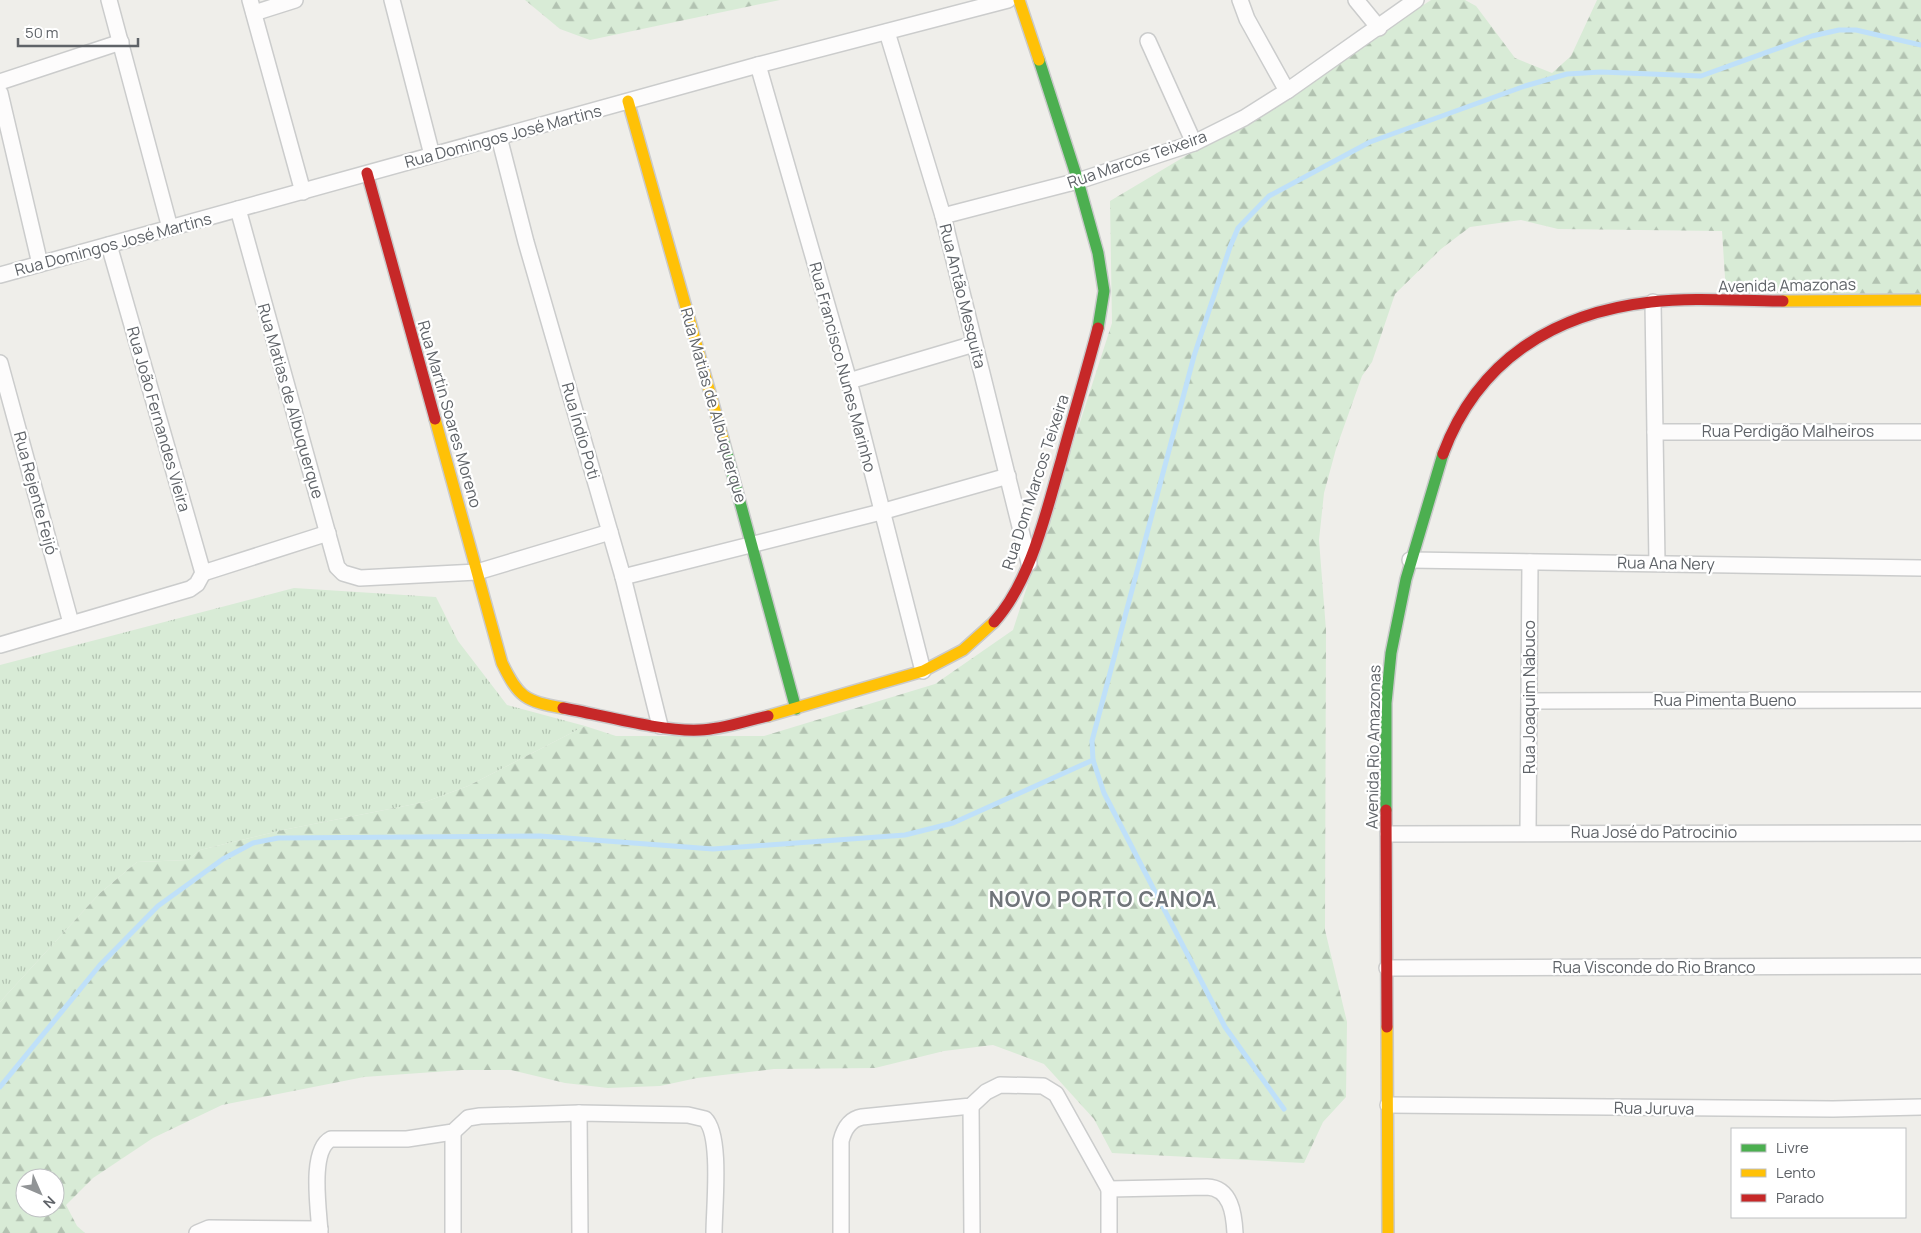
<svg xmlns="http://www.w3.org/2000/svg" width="1921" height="1233" font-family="Manrope,sans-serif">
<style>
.grass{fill:url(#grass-tufts)}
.forest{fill:url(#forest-firs);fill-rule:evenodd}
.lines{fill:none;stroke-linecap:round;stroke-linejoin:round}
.stream{stroke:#bfe0f9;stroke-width:5}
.street-casing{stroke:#cbcccc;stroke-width:18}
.fast-casing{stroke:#cacacb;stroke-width:14}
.slow-casing{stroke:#cacacb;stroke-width:14}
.jam-casing{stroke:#cacacb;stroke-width:14}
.street{stroke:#fdfcfc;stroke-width:15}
.fast{stroke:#4caf50;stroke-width:11}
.slow{stroke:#ffc107;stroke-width:11}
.jam{stroke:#c62828;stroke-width:11}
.labels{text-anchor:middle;stroke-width:4.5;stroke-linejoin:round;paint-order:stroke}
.street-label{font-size:16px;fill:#5f6368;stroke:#fff}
.district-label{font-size:21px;font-weight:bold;letter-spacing:1px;fill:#70757a;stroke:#fff}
</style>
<defs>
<pattern id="grass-tufts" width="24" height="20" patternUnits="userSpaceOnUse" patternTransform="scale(1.25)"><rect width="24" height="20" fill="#d8ebd6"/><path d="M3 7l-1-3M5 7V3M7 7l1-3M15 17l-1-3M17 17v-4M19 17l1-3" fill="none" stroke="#b2c2b1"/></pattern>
<pattern id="forest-firs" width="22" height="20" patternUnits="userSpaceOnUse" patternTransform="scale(1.25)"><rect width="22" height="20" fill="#d8ebd6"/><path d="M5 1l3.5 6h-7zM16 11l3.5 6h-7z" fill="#b2c2b1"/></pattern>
</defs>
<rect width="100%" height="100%" fill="#efeeea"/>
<path class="grass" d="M294,588L436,597L458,641L507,705L585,726L468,786L425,802L283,830L200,850L188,860L137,862L99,894L0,1002V665Z"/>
<g class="forest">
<path d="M525,0H780L590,40L560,29Z"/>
<path d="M1431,0H1465L1476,6L1515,58L1552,73L1571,56L1597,0H1921V294L1726,293L1722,231L1558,229L1521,220L1470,227L1441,249L1395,294L1372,362L1362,376L1336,449L1324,493L1319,540L1326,630L1325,930L1347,1022L1346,1097L1323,1122L1304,1163L1112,1153L1094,1119L1044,1064L993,1045L944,1051L875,1068L774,1069L697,1078L660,1086L608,1088L565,1083L511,1070H462L364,1077L222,1105L153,1138L93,1178L66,1205L77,1226L85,1233H0V1002L99,894L137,862L188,860L200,850L283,830L425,802L468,786L585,726L616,736H764L935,684L1013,630L1112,323L1110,201L1288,95ZM25,1178H55V1208H25Z"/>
</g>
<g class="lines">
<g class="stream">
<path d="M0,1087L100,965L158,906L223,859L253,843L278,838L540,836L713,849L905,835L953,823L1093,760"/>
<path d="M1284,1109L1225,1027L1104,793L1093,760L1092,741L1194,356L1230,247L1238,228L1269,196L1370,142L1525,86L1567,74L1601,72L1701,76L1812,36L1839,30H1856L1921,45"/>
</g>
<defs>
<g id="street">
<path d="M109,0L170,228"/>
<path d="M250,0L303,192"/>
<path d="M392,0L432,155"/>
<path d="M1240,0L1247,19L1287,91"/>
<path d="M1356,0L1379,28"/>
<path d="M254,13L295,0"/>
<path d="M887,32L943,216L1029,563"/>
<path d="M1148,41L1194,143"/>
<path d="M758,65L849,381L923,671"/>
<path d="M0,82L121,42"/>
<path d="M0,93L40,264"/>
<path d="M499,137L526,242L623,577L660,726"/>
<path d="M238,209L337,567L343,573L360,578L477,572L610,532"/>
<path d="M943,216L1078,181L1194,143L1244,118L1287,91L1416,0"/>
<path d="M0,275L758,65L1008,0"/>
<path d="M1653,302L1657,563"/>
<path d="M0,363L71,623"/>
<path d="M849,381L974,344"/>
<path d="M1655,432H1921"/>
<path d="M1410,560L1921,568"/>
<path d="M203,573L328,533"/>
<path d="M623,577L881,512L1008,476"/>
<path d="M0,645L190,589L197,584L203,573L109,245"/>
<path d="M1529,701L1921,700"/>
<path d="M1528,832L1530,562"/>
<path d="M1388,834L1921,833"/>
<path d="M1387,968L1921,966"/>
<path d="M1388,1105L1833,1109L1921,1107"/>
<path d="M971,1106L972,1233"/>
<path d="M579,1113L580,1233"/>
<path d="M453,1132V1233"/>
<path d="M197,1233L209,1228L320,1229"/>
<path d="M320,1233C319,1211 309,1150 331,1139H407L453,1132L468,1118L480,1116L579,1113L688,1115L705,1119C722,1135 714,1208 714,1233"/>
<path d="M841,1233V1141C844,1129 850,1119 862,1117L971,1106L986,1092L1000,1085L1043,1086L1056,1094L1109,1189L1207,1187C1231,1188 1234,1214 1235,1233"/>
<path d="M1109,1233V1189"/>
</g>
<g id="fast">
<path d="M1039,60L1078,181L1098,253L1104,291L1098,328"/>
<path d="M723,439L796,709"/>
<path d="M1386,810V703L1391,653L1406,579L1443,454"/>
</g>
<g id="slow">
<path d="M1019,0L1039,60"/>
<path d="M628,101L723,439"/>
<path d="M1783,301L1921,300"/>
<path d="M435,419L502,663C519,698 525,701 563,708"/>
<path d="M768,716L923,671L963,650L994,622"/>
<path d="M1387,1027L1388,1233"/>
</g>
<g id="jam">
<path d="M367,173L435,419"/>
<path d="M1443,454C1478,360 1554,313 1651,302C1694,297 1740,301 1783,301"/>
<path d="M994,622C1031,581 1046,512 1061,461C1073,417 1086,373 1098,328"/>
<path d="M563,708C602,715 662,732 700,730C723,729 745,721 768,716"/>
<path d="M1386,810L1387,1027"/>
</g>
</defs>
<use href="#street" class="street-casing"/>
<use href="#fast" class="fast-casing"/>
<use href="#slow" class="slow-casing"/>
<use href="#jam" class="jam-casing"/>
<use href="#street" class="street"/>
<use href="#fast" class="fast"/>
<use href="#slow" class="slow"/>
<use href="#jam" class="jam"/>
</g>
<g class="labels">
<g class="street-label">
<text transform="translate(503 136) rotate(-15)" y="6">Rua Domingos José Martins</text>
<text transform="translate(1137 159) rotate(-19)" y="6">Rua Marcos Teixeira</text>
<text transform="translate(113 244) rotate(-15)" y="6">Rua Domingos José Martins</text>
<text transform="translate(1787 285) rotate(-1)" y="6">Avenida Amazonas</text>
<text transform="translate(963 296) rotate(76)" y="6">Rua Antão Mesquita</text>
<text transform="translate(843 367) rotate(75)" y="6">Rua Francisco Nunes Marinho</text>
<text transform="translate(291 401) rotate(74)" y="6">Rua Matias de Albuquerque</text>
<text transform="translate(714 405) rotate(74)" y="6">Rua Matias de Albuquerque</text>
<text transform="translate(450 414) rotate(74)" y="6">Rua Martin Soares Moreno</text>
<text transform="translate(159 419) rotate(74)" y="6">Rua João Fernandes Vieira</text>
<text transform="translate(581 431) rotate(74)" y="6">Rua Índio Poti</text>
<text x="1788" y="437">Rua Perdigão Malheiros</text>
<text transform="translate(1035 482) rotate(-72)" y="6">Rua Dom Marcos Teixeira</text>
<text transform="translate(36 493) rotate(75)" y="6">Rua Rejente Feijó</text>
<text transform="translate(1666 563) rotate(1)" y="6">Rua Ana Nery</text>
<text transform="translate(1529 697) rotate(-90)" y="6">Rua Joaquim Nabuco</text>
<text x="1725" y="706">Rua Pimenta Bueno</text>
<text transform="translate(1373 747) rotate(-89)" y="6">Avenida Rio Amazonas</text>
<text x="1654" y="838">Rua José do Patrocinio</text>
<text x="1654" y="973">Rua Visconde do Rio Branco</text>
<text transform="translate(1654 1108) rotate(1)" y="6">Rua Juruva</text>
</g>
<g class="district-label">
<text x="1103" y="907">NOVO PORTO CANOA</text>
</g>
</g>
<rect x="1731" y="1128" width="175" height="90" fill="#ffffff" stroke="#bfc1c3"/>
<rect x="1741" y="1144" width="25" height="8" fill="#4caf50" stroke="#bfc1c3"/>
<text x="1776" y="1153" font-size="15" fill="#5f6368">Livre</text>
<rect x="1741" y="1169" width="25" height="8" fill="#ffc107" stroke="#bfc1c3"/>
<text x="1776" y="1178" font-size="15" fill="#5f6368">Lento</text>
<rect x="1741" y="1194" width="25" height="8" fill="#c62828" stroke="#bfc1c3"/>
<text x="1776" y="1203" font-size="15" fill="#5f6368">Parado</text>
<g transform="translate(40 1193) rotate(135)"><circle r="24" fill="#ffffff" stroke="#bfc1c3"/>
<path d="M0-4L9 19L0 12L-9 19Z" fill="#919496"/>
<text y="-8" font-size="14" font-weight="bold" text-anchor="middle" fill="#5f6368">N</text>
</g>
<path d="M18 38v8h120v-8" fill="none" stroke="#5f6368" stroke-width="2.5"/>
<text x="25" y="38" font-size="15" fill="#5f6368" stroke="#ffffff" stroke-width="4" paint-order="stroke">50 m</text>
</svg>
